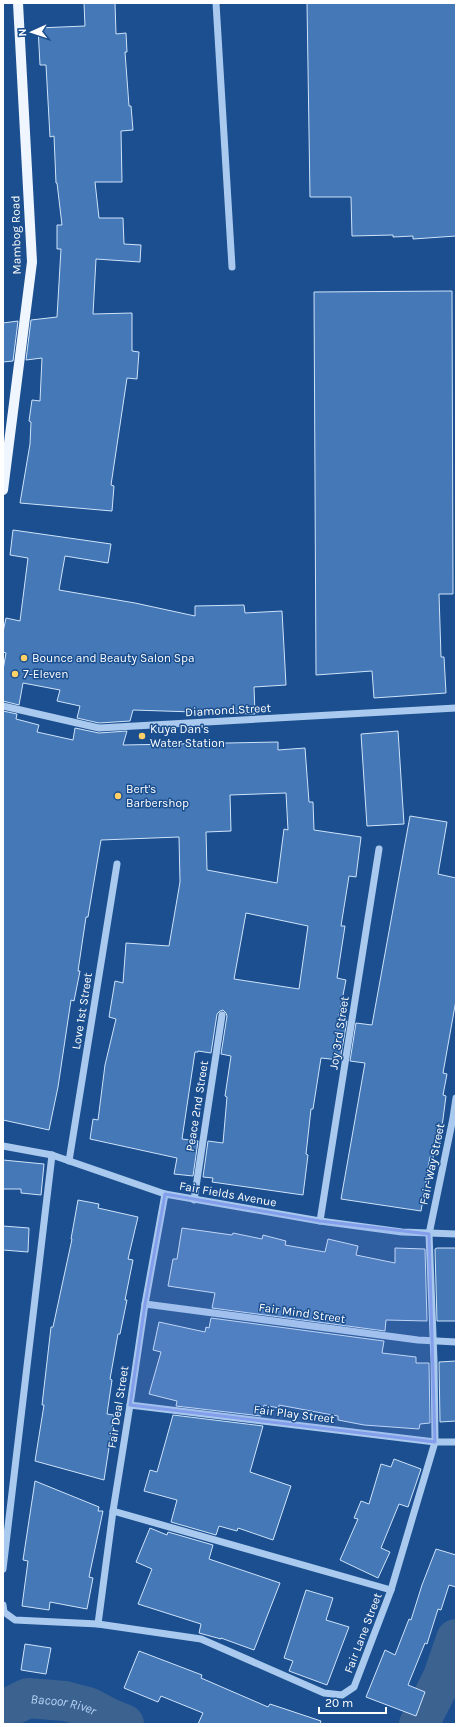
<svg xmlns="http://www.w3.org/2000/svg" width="459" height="1727" font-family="Karla,sans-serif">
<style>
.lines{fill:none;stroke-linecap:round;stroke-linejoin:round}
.river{stroke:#3c6290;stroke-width:40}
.building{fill:#4478b7;stroke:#cfe3fa;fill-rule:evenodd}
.minor{stroke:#a9c9ee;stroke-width:7}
.major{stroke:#f0f6ff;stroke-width:10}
.marked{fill:#839eea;fill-opacity:0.2;stroke:#839eea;stroke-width:3;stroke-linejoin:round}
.poi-dot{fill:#ffd166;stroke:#1b4f8f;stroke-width:1.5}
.labels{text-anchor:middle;stroke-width:3;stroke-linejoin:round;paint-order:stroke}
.street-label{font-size:12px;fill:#fff;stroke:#1b4f8f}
.poi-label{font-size:12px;fill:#fff;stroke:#1b4f8f;text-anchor:start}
.water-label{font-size:13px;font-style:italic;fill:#b5d3f5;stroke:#1b4f8f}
</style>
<rect width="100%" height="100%" fill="#1b4f8f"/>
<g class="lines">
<g class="river">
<path id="s1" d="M3,1710L28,1698L65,1701L88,1707L109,1718L124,1724"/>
<path d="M419,1724L443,1677L456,1639"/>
</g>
</g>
<g class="building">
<path d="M84,3H115L116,34L126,33L127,52H125L129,106H131L133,130L121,131L122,182H95L99,218H123L124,244L141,245L140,262L96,259L93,314L132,313V351L139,352L137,379L127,378L111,485L114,486L112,511L20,503L30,444L31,422L29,421L32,400L40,401L42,358L26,360L31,320L57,317L61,249H57V225H62L57,183H56L54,136L50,137L46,65H40L38,28L85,26Z"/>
<path d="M307,3H456V236L413,239V236L393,237V235L352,236L351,197H310Z"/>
<path d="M452,291L453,594H439L441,657H444L446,693L374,698L372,671L316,675L314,292Z"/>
<path d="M18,321L13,361L3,362V323Z"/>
<path d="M13,530L111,544L108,563L65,556L59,590L135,603L195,616V606L244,605L245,613L282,611L286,685L254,687L255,714L133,710L130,721L99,723L77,718L80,706L57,701L60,690L23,683L19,705L3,701V670L6,653L3,652V632L6,618L20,621L28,558L10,555Z"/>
<path d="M3,711L17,714L16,719L39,725L37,732L73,740L75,728L99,733L127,731L123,745L278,742V750L305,748L309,802H313L314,830L361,837L356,877L349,876L341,926H345L337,978L346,980L338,1020L347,1021L340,1060L321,1058L313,1109H311L306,1154L308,1155L303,1195L212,1182L213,1178L203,1177L208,1141L223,1143L227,1097L225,1096L231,1056L221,1054L227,1016L226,1013L223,1010L220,1011L217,1014L211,1053L198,1051V1052H195L182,1139L198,1141L193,1176L174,1174L177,1158L90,1139L93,1119L98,1120L105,1065L116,1019L109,1017L115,981L123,983L126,943L169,946L180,882L179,837L101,840L88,917H86L78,971H80L74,1001L71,1000L58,1087L49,1130L3,1120ZM286,793L288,830L284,829L277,883L207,870L206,832L231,831L230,795ZM246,913L308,926L299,989L234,979Z"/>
<path d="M398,731L404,824L367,826L361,734Z"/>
<path d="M410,816L447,822L438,874L456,878V1000L443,1073L447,1074L443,1095L446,1096L440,1142L435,1141L433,1158L430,1157L421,1211L341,1199L365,1063L350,1061L356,1023L372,1025Z"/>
<path d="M3,1160L44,1164L41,1195L21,1193V1189H3Z"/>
<path d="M78,1200L99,1204L98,1208L138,1217L128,1259L133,1260L125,1300H127L120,1334H118L110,1379L112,1380L107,1414L114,1415L104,1480L35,1461L44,1405H42L51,1327H53L72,1239H71Z"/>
<path d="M3,1226L29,1228L28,1252L3,1250Z"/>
<path d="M182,1228L232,1235L233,1233L262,1239L263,1235L286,1241L285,1245L325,1252L328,1239L358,1246L356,1255L395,1263V1248L425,1249L427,1321L386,1320L385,1331L212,1308L215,1293L168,1286L173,1259H177Z"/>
<path d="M437,1248H456V1321H437L435,1249Z"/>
<path d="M211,1318L384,1341L382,1353L416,1357V1363H429L430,1423L420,1424L419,1429L364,1425L338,1420V1416L279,1405V1408L264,1405L261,1416L176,1406L177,1401L149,1394L161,1352L153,1350L159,1322L205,1332L206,1327L209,1328Z"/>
<path d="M456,1361V1421L440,1422L439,1362Z"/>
<path d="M173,1415L263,1426L250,1472L291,1486L273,1540L238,1528L237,1531L219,1526L216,1535L171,1522L177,1500L144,1491L150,1470L157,1472Z"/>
<path d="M394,1459L421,1469L408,1507L399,1504L381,1548L390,1552L378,1578L340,1560L358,1519L354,1518L361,1501L369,1504L381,1464L391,1467Z"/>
<path d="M35,1481L99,1507L98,1511H103L89,1577L93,1578L87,1609L50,1602L49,1610L22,1606L28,1561L23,1560Z"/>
<path d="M150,1528L167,1535L168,1532L213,1545L209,1559L280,1583L254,1650L221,1638V1639L199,1633L201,1624L138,1604L152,1569L136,1562Z"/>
<path d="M436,1549L456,1555V1587L449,1585L441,1610L438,1609L427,1644L425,1643L408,1685L425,1692L416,1716L366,1697L385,1650L395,1655L409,1619L411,1620L422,1585Z"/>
<path d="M306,1590L333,1598L326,1620L349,1627L327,1685L289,1671L293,1661L284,1658Z"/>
<path d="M25,1644L51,1648L46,1674L21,1670Z"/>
<path d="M139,1651L202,1675L201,1678L268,1707L270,1704L321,1721L320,1724H198L203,1713L161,1696L158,1702L124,1688Z"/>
</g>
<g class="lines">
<g class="minor">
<path d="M216,3L232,267"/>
<path d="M3,706L99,728L456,708"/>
<path d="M3,1146L52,1155L165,1194L320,1221L402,1232L456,1234"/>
<path d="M69,1161L117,864"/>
<path d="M194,1200L222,1015"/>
<path d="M320,1221L379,849"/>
<path d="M145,1304L418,1340L456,1342"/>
<path d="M130,1405L435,1442H456"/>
<path d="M113,1511L391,1590"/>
<path d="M3,1569L52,1155"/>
<path d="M3,1605L4,1612L15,1620L98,1624L201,1639L324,1693L342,1695L354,1687L391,1590L435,1442L434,1361L429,1234L453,1118L456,1098"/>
<path d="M98,1624L113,1511L130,1405L145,1304L165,1194"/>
</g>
<path class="major" d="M3,490L32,262L18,3"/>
</g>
<path class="marked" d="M165,1194L320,1221L429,1234L435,1442L130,1405L145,1304Z"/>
<g class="poi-dot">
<circle cx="24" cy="658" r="4"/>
<circle cx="15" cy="674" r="4"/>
<circle cx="142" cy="736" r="4"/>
<circle cx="118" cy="796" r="4"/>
</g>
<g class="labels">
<g class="street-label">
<text transform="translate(16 235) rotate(-91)" y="4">Mambog Road</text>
<text transform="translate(228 710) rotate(-3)" y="4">Diamond Street</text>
<text transform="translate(82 1011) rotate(-81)" y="4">Love 1st Street</text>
<text transform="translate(339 1033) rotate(-81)" y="4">Joy 3rd Street</text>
<text transform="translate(197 1106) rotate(-81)" y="4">Peace 2nd Street</text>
<text transform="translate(432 1164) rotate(-78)" y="4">Fair-Way Street</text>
<text transform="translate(228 1194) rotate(10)" y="4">Fair Fields Avenue</text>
<text transform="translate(302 1313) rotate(8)" y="4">Fair Mind Street</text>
<text transform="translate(118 1407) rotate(-81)" y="4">Fair Deal Street</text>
<text transform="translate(294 1414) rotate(7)" y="4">Fair Play Street</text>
<text transform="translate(363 1633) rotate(-69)" y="4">Fair Lane Street</text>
</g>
<g class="poi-label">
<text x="32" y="662">Bounce and Beauty Salon Spa</text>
<text x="23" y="678">7-Eleven</text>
<text x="150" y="733">Kuya Dan's<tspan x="150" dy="14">Water Station</tspan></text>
<text x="126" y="793">Bert's<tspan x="126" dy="14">Barbershop</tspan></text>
</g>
<g class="water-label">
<text dy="5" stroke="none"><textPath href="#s1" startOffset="64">Bacoor River</textPath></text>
</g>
</g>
<rect width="459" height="1727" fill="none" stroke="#ffffff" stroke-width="8"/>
<g transform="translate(32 32) rotate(267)" stroke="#1b4f8f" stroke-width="3" paint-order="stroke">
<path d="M0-3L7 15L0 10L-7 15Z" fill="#ffffff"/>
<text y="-6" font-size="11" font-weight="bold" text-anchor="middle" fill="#ffffff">N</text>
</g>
<path d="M319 1707v6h67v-6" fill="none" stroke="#ffffff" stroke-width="2"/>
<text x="325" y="1707" font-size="12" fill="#ffffff" stroke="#1b4f8f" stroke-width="3" paint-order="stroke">20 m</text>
</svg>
